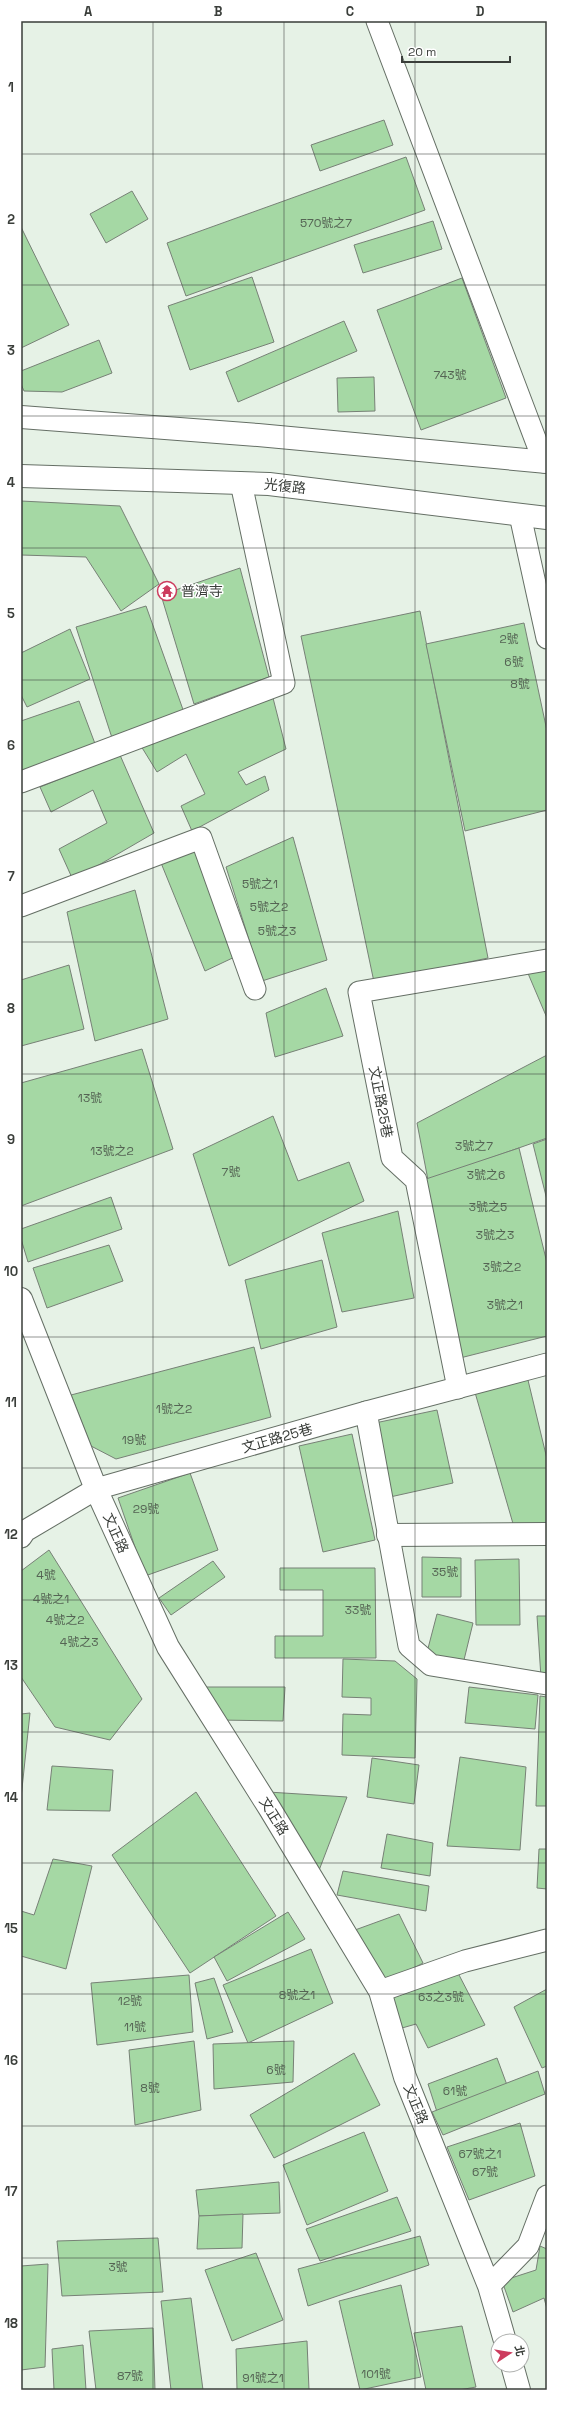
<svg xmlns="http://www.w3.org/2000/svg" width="568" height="2411" font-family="'Space Grotesk','Noto Sans TC',sans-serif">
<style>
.building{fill:#a5d8a4;stroke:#778176}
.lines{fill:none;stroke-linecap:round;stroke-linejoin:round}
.service-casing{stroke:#656f65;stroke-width:23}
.minor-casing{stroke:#656f65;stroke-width:24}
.service{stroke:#fff;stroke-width:21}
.minor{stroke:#fff;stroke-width:22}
.grid{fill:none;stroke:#3a3e3a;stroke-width:1;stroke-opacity:0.55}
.labels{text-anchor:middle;stroke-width:3;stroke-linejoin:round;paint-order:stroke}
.number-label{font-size:12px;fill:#556454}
.street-label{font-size:14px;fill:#3a3e3a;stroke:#fff}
.poi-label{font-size:14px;fill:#3a3e3a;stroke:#fff;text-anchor:start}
.neatline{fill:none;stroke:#3a3e3a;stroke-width:1.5}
.grid-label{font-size:13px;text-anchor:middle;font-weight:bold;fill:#3a3e3a}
</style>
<rect width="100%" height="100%" fill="#e6f2e6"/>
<g class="building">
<path d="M384,120L393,145L320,171L311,145Z"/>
<path d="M406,157L425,210L186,296L167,243Z"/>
<path d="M132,191L148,219L106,243L90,214Z"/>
<path d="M433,221L442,249L363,273L354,245Z"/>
<path d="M21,227L69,325L21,348Z"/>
<path d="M252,277L274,342L190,370L168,306Z"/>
<path d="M462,278L506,398L421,430L377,310Z"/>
<path d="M344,321L357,351L238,402L226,372Z"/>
<path d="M99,340L112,373L62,392L24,391L21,384V371Z"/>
<path d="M374,377L375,411L338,412L337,378Z"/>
<path d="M21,501L120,506L159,584L121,611L86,557L21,555Z"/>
<path d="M240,568L269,677L194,704L161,595Z"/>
<path d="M146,606L186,718L114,744L76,627Z"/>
<path d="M420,611L488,958L374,982L301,636Z"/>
<path d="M524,623L547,731V810L465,831L426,644Z"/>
<path d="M70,629L90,679L27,707L21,695V653Z"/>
<path d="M272,694L286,749L238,772L246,785L265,776L269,790L192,831L181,806L205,794L186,754L157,772L141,746Z"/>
<path d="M79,701L97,749L21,778V721Z"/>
<path d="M120,755L154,833L73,880L59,849L107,823L93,790L51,812L40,787Z"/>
<path d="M293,837L327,960L262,981L226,867Z"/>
<path d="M200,845L241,954L205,971L159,858Z"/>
<path d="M135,890L168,1019L95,1041L67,912Z"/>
<path d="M547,960V1018L524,964Z"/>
<path d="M69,965L84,1029L21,1046V980Z"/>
<path d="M326,988L343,1036L275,1057L266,1013Z"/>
<path d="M142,1049L173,1149L21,1206V1083Z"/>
<path d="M547,1055V1138L428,1180L417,1123Z"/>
<path d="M273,1116L298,1181L349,1162L364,1201L229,1266L193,1154Z"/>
<path d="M547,1139V1200L533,1144Z"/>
<path d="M519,1148L547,1263V1336L460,1358L423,1180Z"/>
<path d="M111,1197L122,1229L28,1262L21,1239V1229Z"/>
<path d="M398,1211L414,1298L342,1312L322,1233Z"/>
<path d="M109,1245L123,1281L47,1308L33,1268Z"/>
<path d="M322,1260L337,1327L261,1349L245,1280Z"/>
<path d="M254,1347L271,1417L116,1459L91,1446L71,1395Z"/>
<path d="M527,1376L547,1459V1528L516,1534L474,1389Z"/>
<path d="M437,1410L453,1483L390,1497L375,1423Z"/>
<path d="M352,1434L375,1540L323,1552L299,1446Z"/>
<path d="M190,1473L218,1550L145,1576L118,1498Z"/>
<path d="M49,1550L142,1699L110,1740L55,1727L21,1677V1571Z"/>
<path d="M422,1557L461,1558V1597H422Z"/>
<path d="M519,1559L520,1625H476L475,1560Z"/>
<path d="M213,1561L225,1577L171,1615L159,1598Z"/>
<path d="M280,1568H375L376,1658H275V1636H323V1590H280Z"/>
<path d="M437,1614L473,1623L463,1664L426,1656Z"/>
<path d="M537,1616H547V1678H541Z"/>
<path d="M343,1659L395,1661L417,1679L415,1758L342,1755L343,1714L371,1715V1698L342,1697Z"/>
<path d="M203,1687H285L283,1721L218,1720Z"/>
<path d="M469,1687L538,1695L535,1729L465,1723Z"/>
<path d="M540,1696L547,1697V1806H536Z"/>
<path d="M30,1713L21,1798V1714Z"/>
<path d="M460,1757L526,1767L520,1850L447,1846Z"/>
<path d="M372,1758L419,1765L414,1804L367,1797Z"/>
<path d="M52,1766L113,1770L110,1811L47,1810Z"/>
<path d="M196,1792L276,1916L190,1973L112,1855Z"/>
<path d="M268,1792L347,1797L318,1873Z"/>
<path d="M387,1834L433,1843L430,1876L381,1868Z"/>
<path d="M539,1849H547V1889L537,1888Z"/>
<path d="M53,1859L92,1866L66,1969L21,1956V1911L34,1915Z"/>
<path d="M343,1871L429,1886L426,1911L337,1895Z"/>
<path d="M288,1912L305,1939L227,1981L214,1957Z"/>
<path d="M399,1914L423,1963L383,1984L355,1930Z"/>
<path d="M311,1949L333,2003L248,2043L223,1985Z"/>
<path d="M458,1973L485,2025L428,2048L416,2024L402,2028L390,1999Z"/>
<path d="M189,1975L193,2032L97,2045L91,1983Z"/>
<path d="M214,1978L233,2032L207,2039L195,1983Z"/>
<path d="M547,1989V2066L542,2068L514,2007Z"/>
<path d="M194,2041L201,2110L135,2125L129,2050Z"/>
<path d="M294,2041L293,2082L214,2089L213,2044Z"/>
<path d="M354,2053L380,2105L274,2158L250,2115Z"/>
<path d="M497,2058L507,2085L437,2112L428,2084Z"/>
<path d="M538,2071L545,2094L443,2135L432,2112Z"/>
<path d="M520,2123L535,2176L469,2200L447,2147Z"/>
<path d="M364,2132L388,2191L307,2225L283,2165Z"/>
<path d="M279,2182L280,2213L199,2216L196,2190Z"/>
<path d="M397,2197L411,2231L320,2261L306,2229Z"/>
<path d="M243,2214L242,2248L197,2249L199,2216Z"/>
<path d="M420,2236L429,2265L308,2306L298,2269Z"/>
<path d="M158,2238L163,2292L62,2296L57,2241Z"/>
<path d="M540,2246L547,2249V2309L544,2298L513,2312L502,2281L536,2270Z"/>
<path d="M256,2253L283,2320L232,2341L205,2270Z"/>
<path d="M48,2264L45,2367L21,2370V2266Z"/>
<path d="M401,2285L421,2377L360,2390L339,2301Z"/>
<path d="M191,2298L203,2390H171L161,2301Z"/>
<path d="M462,2326L476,2387L459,2390H426L414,2333Z"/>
<path d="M153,2328L155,2390H96L89,2331Z"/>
<path d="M307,2341L309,2390H237L236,2349Z"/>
<path d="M83,2345L86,2390H54L52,2349Z"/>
</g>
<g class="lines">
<defs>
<g id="service">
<path d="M377,21L544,462"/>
<path d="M520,515L547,638"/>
<path d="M21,782L284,683L241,483"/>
<path d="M21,906L201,838L255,989"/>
<path d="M458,1388L416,1180L392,1158L359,992L547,960"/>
<path d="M366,1412L409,1646L431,1665L547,1684"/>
<path d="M21,1537L25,1531L96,1489L366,1412L547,1364"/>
<path d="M380,1991L465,1961L547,1940"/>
<path d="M489,2286L528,2246L547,2196"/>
</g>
<g id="minor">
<path d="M21,417L258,435L547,462"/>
<path d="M21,476L269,484L547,518"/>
<path d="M21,1299L96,1489L168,1647L270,1809L380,1991L405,2077L489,2286L505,2341"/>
<path d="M388,1535L547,1534"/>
<path d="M512,2365L519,2390"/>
</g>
</defs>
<use href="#service" class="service-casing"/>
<use href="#minor" class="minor-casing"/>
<use href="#service" class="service"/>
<use href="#minor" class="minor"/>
</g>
<path class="grid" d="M153,21V2390M284,21V2390M415,21V2390M21,154H547M21,285H547M21,416H547M21,548H547M21,680H547M21,811H547M21,942H547M21,1074H547M21,1206H547M21,1337H547M21,1468H547M21,1600H547M21,1732H547M21,1863H547M21,1994H547M21,2126H547M21,2258H547"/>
<defs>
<symbol id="temple-ring" viewBox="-11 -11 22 22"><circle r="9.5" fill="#fff" stroke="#cc3c5e" stroke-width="1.5"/><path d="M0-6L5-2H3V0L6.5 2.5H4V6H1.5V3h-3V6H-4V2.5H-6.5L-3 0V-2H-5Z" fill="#cc3c5e"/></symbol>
</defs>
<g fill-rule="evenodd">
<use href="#temple-ring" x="156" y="580" width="22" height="22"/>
</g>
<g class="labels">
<g class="number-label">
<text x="326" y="227">570號之7</text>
<text x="450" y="379">743號</text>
<text x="509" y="643">2號</text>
<text x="514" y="666">6號</text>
<text x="520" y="688">8號</text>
<text x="260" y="888">5號之1</text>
<text x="269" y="911">5號之2</text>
<text x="277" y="935">5號之3</text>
<text x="90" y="1102">13號</text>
<text x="474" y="1150">3號之7</text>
<text x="112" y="1155">13號之2</text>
<text x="231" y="1176">7號</text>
<text x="486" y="1179">3號之6</text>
<text x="488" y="1211">3號之5</text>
<text x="495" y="1239">3號之3</text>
<text x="502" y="1271">3號之2</text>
<text x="505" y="1309">3號之1</text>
<text x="174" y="1413">1號之2</text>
<text x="134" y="1444">19號</text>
<text x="146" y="1513">29號</text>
<text x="445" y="1576">35號</text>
<text x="46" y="1579">4號</text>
<text x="51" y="1603">4號之1</text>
<text x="358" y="1614">33號</text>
<text x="65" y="1624">4號之2</text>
<text x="79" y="1646">4號之3</text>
<text x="297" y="1999">8號之1</text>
<text x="441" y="2001">63之3號</text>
<text x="130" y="2005">12號</text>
<text x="135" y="2031">11號</text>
<text x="276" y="2074">6號</text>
<text x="150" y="2092">8號</text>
<text x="455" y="2095">61號</text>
<text x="480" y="2158">67號之1</text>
<text x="485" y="2176">67號</text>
<text x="118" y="2271">3號</text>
<text x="376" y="2378">101號</text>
<text x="130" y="2380">87號</text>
<text x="263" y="2382">91號之1</text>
</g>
<g class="street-label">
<text transform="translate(285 486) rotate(6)" y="5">光復路</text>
<text transform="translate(381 1102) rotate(79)" y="5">文正路25巷</text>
<text transform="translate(277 1438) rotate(-16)" y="5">文正路25巷</text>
<text transform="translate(116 1533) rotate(66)" y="5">文正路</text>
<text transform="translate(274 1816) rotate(58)" y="5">文正路</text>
<text transform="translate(416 2104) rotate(68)" y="5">文正路</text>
</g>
<g class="poi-label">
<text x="181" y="596">普濟寺</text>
</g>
</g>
<rect width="568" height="2411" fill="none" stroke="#ffffff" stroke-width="44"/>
<g transform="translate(510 2353) rotate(78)"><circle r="19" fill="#ffffff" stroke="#b0b2b0"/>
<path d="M0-3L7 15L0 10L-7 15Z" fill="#cc3c5e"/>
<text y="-6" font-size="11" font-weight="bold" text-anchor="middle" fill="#3a3e3a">北</text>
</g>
<path d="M402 56v6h108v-6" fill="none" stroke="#3a3e3a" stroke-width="2"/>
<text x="408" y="56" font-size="12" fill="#3a3e3a" stroke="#ffffff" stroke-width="3" paint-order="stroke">20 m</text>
<rect x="22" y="22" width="524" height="2367" class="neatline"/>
<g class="grid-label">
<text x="88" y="16">A</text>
<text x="218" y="16">B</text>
<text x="350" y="16">C</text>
<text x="480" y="16">D</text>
<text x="11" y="92">1</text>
<text x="11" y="224">2</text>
<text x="11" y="355">3</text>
<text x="11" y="487">4</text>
<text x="11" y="618">5</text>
<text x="11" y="750">6</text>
<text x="11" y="881">7</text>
<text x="11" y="1013">8</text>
<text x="11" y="1144">9</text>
<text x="11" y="1276">10</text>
<text x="11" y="1407">11</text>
<text x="11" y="1539">12</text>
<text x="11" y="1670">13</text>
<text x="11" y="1802">14</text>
<text x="11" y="1933">15</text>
<text x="11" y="2065">16</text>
<text x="11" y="2196">17</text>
<text x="11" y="2328">18</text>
</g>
</svg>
